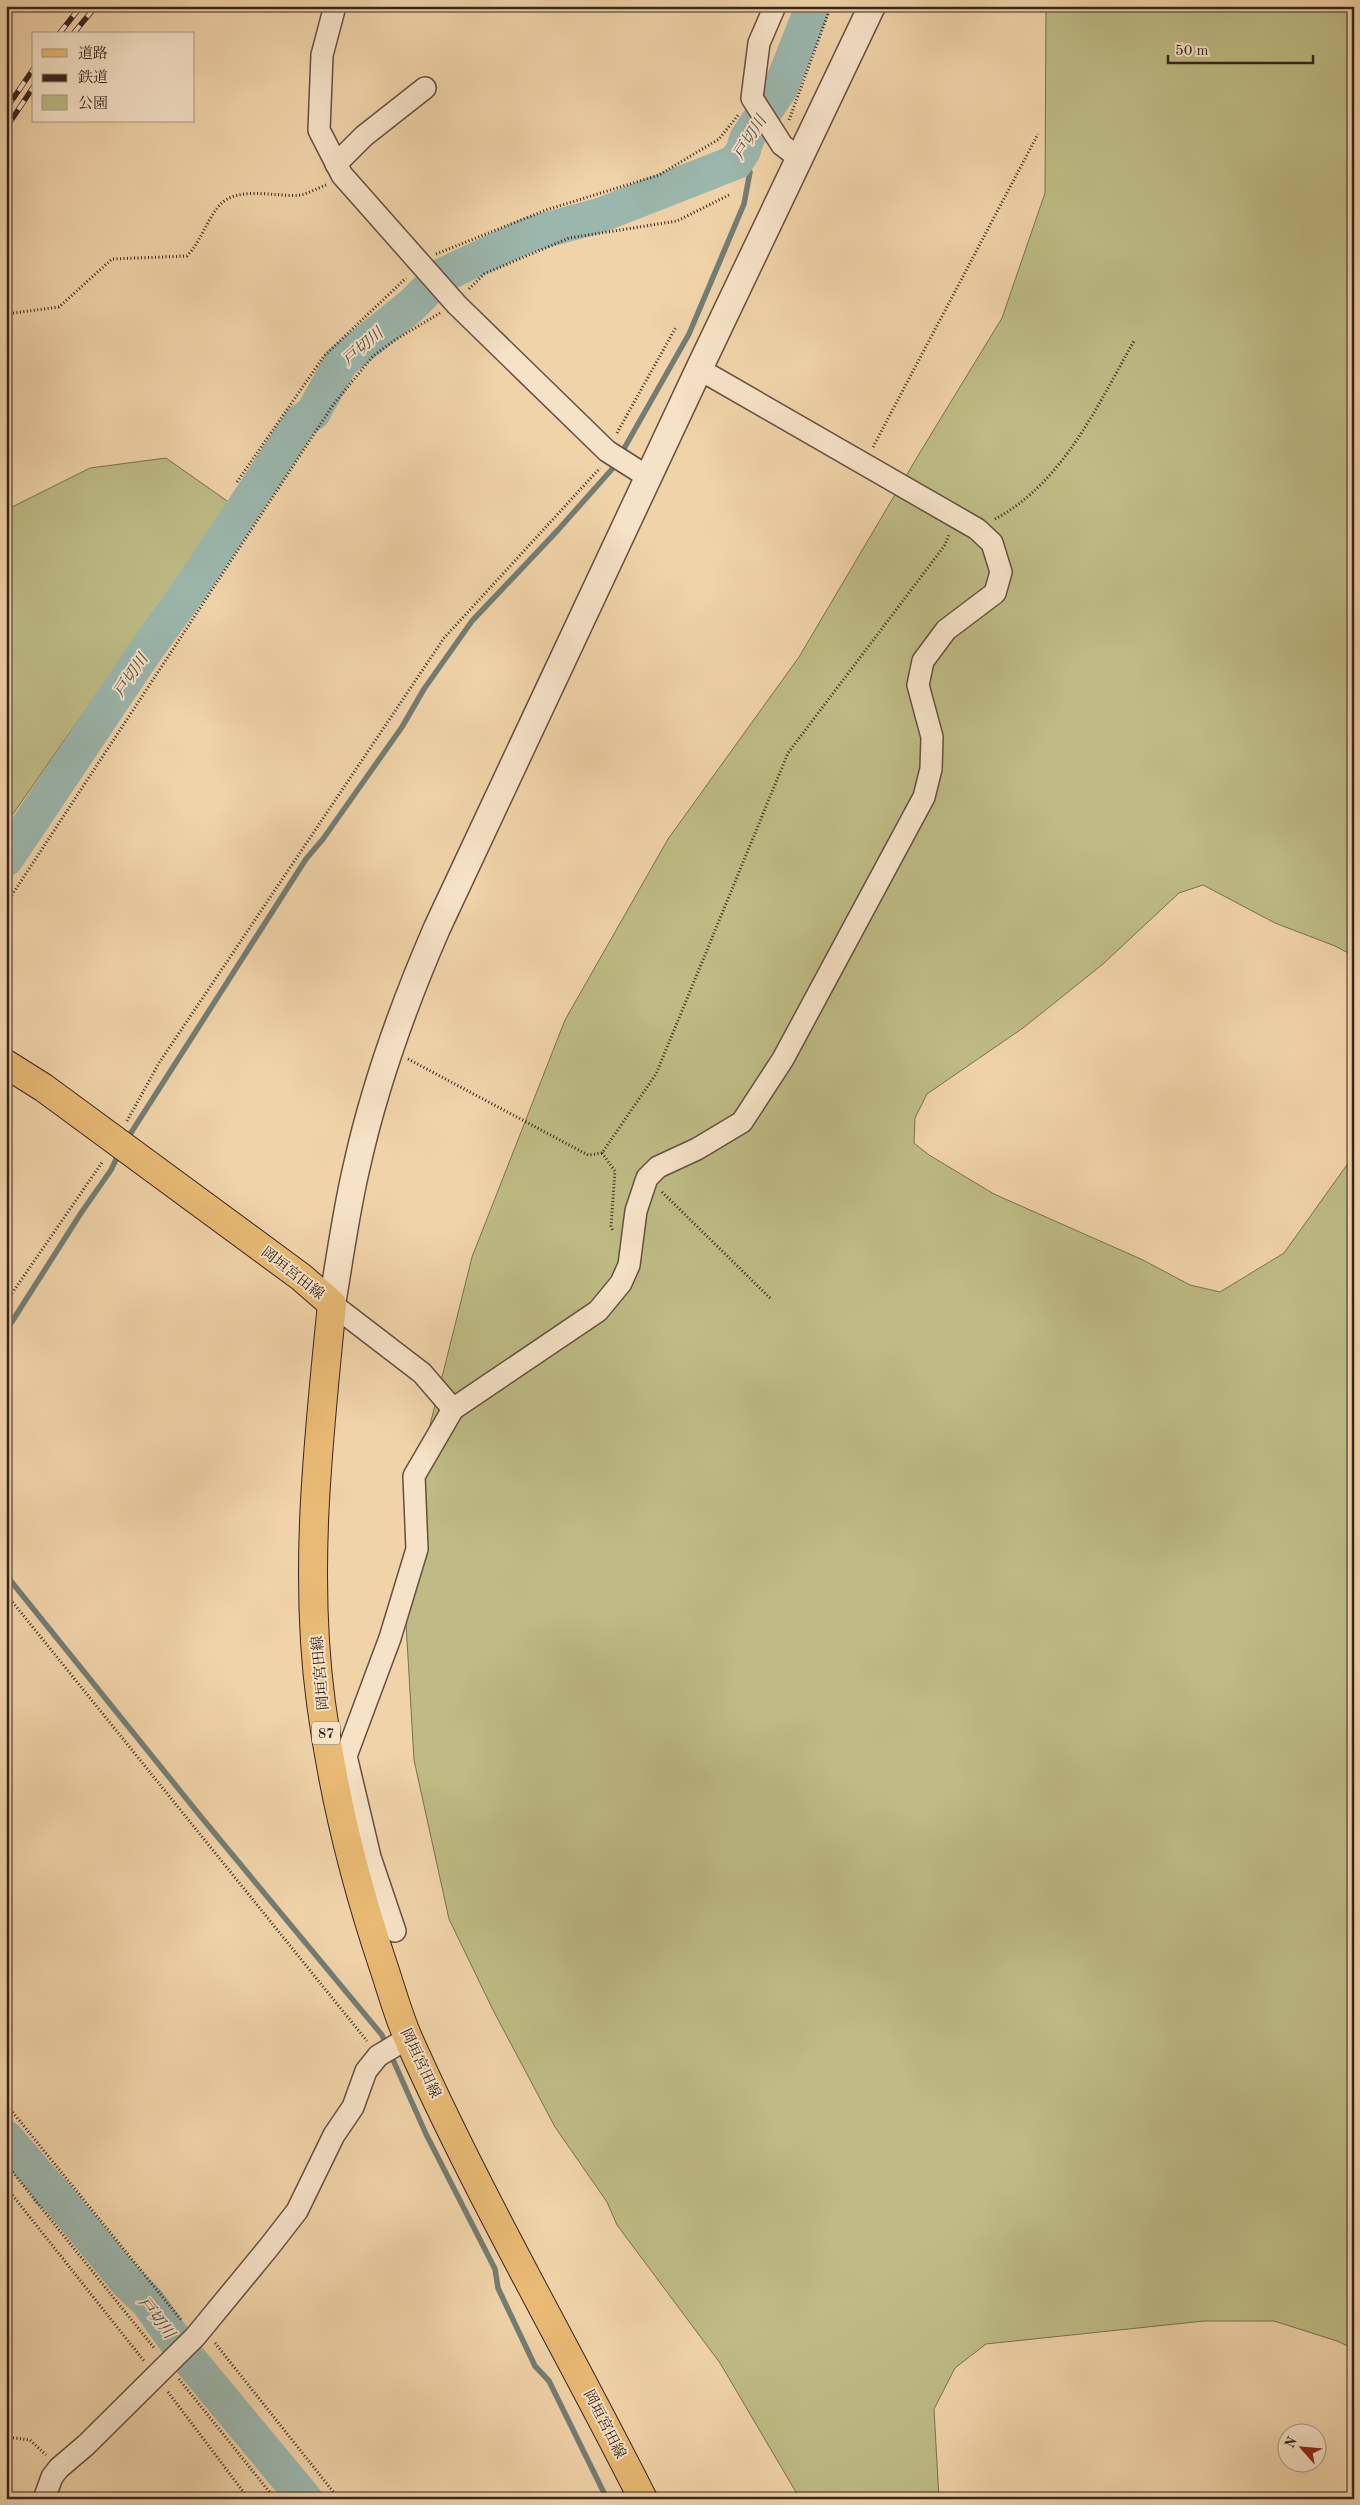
<svg xmlns="http://www.w3.org/2000/svg" width="1360" height="2505" font-family="'Old Standard TT','Noto Serif JP',serif">
<style>
.green{fill:#bebb85;stroke:#7a7052}
.lines{fill:none;stroke-linecap:round;stroke-linejoin:round}
.stream{stroke:#737d74;stroke-width:5.5}
.river{stroke:#9bb7ad;stroke-width:35}
.minor-casing{stroke:#665041;stroke-width:24}
.tertiary-casing{stroke:#665041;stroke-width:29}
.primary-casing{stroke:#37251e;stroke-width:30}
.path{stroke:#37251e;stroke-width:3;stroke-dasharray:1 2.5;stroke-linecap:butt}
.minor{stroke:#f6e2c7;stroke-width:21}
.tertiary{stroke:#f6e2c7;stroke-width:26}
.primary{stroke:#e8ba74;stroke-width:28}
.rail-casing{stroke:#37251e;stroke-width:5.5}
.rail{stroke:#f6e2c7;stroke-width:4;stroke-dasharray:11;stroke-linecap:butt}
.labels{text-anchor:middle;stroke-width:4;stroke-linejoin:round;paint-order:stroke}
.shield{fill:#f6e2c7;stroke:#705e51;stroke-width:1}
.shield-label{font-size:14px;font-weight:bold;fill:#37251e}
.street-label{font-size:15px;fill:#37251e;stroke:#f6e2c7}
.water-label{font-size:16px;font-style:italic;fill:#504a42;stroke:#f6e2c7}
</style>
<rect width="100%" height="100%" fill="#f1d3a9"/>
<filter id="stains"><feTurbulence type="fractalNoise" baseFrequency=".004" numOctaves="4"/><feColorMatrix values="0 0 0 0 .2 0 0 0 0 .09 0 0 0 0 .02 0 0 0 .5 -.17"/></filter>
<radialGradient id="worn" r=".72"><stop offset=".6" stop-color="#630" stop-opacity="0"/><stop offset="1" stop-color="#630" stop-opacity=".3"/></radialGradient>
<g class="green">
<path d="M1046,6H1354V956L1335,946L1275,923L1203,885L1179,893L1103,964L1023,1028L927,1094L915,1118L914,1143L929,1155L994,1194L1143,1260L1190,1285L1220,1292L1284,1253L1354,1155V2349L1337,2341L1274,2321H1204L986,2344L955,2368L934,2409L939,2499H800L720,2363L617,2225L607,2202L555,2127L493,2010L449,1919L414,1760L404,1589L426,1441L472,1257L565,1020L668,839L799,657L919,454L1002,318L1045,193Z"/>
<path d="M166,458L230,503L6,824V510L90,468Z"/>
</g>
<g class="lines">
<g class="stream">
<path d="M127,1139L306,859L323,839L402,727L424,689L472,621L558,530L613,468L689,334L744,204L750,172L736,162"/>
<path d="M6,1331L81,1213L111,1170L120,1151"/>
<path d="M6,1575L202,1818L382,2035L426,2134L495,2269L498,2288L535,2366L549,2381L607,2499"/>
</g>
<g class="river">
<path d="M6,859L144,653L191,588L301,421L313,413L341,362L411,306L441,276L528,235L601,215L736,162L743,151L747,138L780,89L813,6"/>
<path d="M6,2138L49,2188V2192H53L129,2284L148,2302L184,2353L305,2499"/>
</g>
<defs>
<g id="minor">
<path d="M335,6L322,55L319,130L342,175L457,305L607,451L648,477"/>
<path d="M775,6L759,43L752,98L782,145L799,158"/>
<path d="M336,164L364,136L425,88"/>
<path d="M332,1304L422,1373L453,1409L598,1311L621,1283L629,1265L636,1211L647,1178L658,1167L697,1149L742,1122L783,1059L924,797L931,769L932,737L918,685L923,661L946,630L995,593L1001,572L992,543L977,529L699,369"/>
<path d="M395,1931L370,1857L346,1756L390,1638L417,1549L414,1476L453,1409"/>
<path d="M44,2499L52,2477L59,2468L86,2445L195,2337L269,2247L297,2211L334,2135L353,2107L366,2071L378,2056L408,2038"/>
</g>
<path id="tertiary" d="M332,1304C340,1258 346,1211 357,1165C375,1084 404,1004 437,928L699,369L872,6"/>
<path id="primary" d="M6,1064L44,1088L301,1277L332,1304C319,1435 303,1571 321,1703C333,1794 355,1882 384,1968C392,1992 399,2018 409,2040C479,2197 566,2346 643,2499"/>
</defs>
<use href="#minor" class="minor-casing"/>
<use href="#tertiary" class="tertiary-casing"/>
<use href="#primary" class="primary-casing"/>
<g class="path">
<path d="M789,120L831,6"/>
<path d="M436,254L546,210L659,175L719,139L739,114"/>
<path d="M469,289L484,274L569,238L677,221L729,195"/>
<path d="M6,314L59,307L112,259L187,256C201,241 206,222 218,207C236,184 276,198 301,195C309,193 318,188 326,185"/>
<path d="M617,433L676,327"/>
<path d="M873,447L1038,134"/>
<path d="M237,482L324,356L406,278"/>
<path d="M995,519C1063,483 1097,406 1134,341"/>
<path d="M6,904L333,405L373,356L395,340L440,313"/>
<path d="M408,1059L588,1155L602,1153L656,1074L788,753L945,545L949,534"/>
<path d="M127,1121L159,1063L444,638L600,468"/>
<path d="M602,1153L615,1171L611,1226L613,1231"/>
<path d="M662,1192L771,1299"/>
<path d="M6,1302L103,1161"/>
<path d="M6,1594L367,2041"/>
<path d="M6,2104L182,2321"/>
<path d="M6,2164L155,2349"/>
<path d="M6,2187L144,2361"/>
<path d="M215,2343L339,2499"/>
<path d="M179,2379L275,2499"/>
<path d="M168,2392L248,2498"/>
<path d="M6,2437L30,2440L46,2455"/>
</g>
<use href="#minor" class="minor"/>
<use href="#tertiary" class="tertiary"/>
<use href="#primary" class="primary"/>
<defs>
<g id="rail">
<path d="M59,34L81,6"/>
<path d="M73,34L96,6"/>
<path d="M6,109L34,68"/>
<path d="M6,128L34,86"/>
</g>
</defs>
<use href="#rail" class="rail-casing"/>
<use href="#rail" class="rail"/>
</g>
<g class="labels">
<rect class="shield" x="312" y="1721.5" width="28" height="23" rx="4"/>
<g class="shield-label">
<text x="326" y="1738">87</text>
</g>
<g class="street-label">
<text transform="translate(293 1273) rotate(38)" y="5">岡垣宮田線</text>
<text transform="translate(320 1673) rotate(-95)" y="5">岡垣宮田線</text>
<text transform="translate(421 2063) rotate(65)" y="5">岡垣宮田線</text>
<text transform="translate(605 2424) rotate(63)" y="5">岡垣宮田線</text>
</g>
<g class="water-label">
<text transform="translate(749 137) rotate(-58)" y="6">戸切川</text>
<text transform="translate(362 346) rotate(-41)" y="6">戸切川</text>
<text transform="translate(130 675) rotate(-56)" y="6">戸切川</text>
<text transform="translate(157 2317) rotate(52)" y="6">戸切川</text>
</g>
</g>
<rect width="1360" height="2505" fill="none" stroke="#f1d3a9" stroke-width="25"/>
<rect x="8" y="8" width="1345" height="2490" fill="none" stroke="#37251e" stroke-width="2.5"/>
<rect x="12" y="12" width="1335" height="2480" fill="none" stroke="#37251e"/>
<rect x="32" y="32" width="162" height="90" fill="#f6e2c7" stroke="#aa9683"/>
<rect x="42" y="49" width="25" height="8" fill="#e8ba74" stroke="#aa9683"/>
<text x="78" y="58" font-size="15" fill="#37251e">道路</text>
<rect x="42" y="74" width="25" height="8" fill="#37251e" stroke="#aa9683"/>
<text x="78" y="82" font-size="15" fill="#37251e">鉄道</text>
<rect x="42" y="95" width="25" height="15" fill="#bebb85" stroke="#aa9683"/>
<text x="78" y="108" font-size="15" fill="#37251e">公園</text>
<g transform="translate(1302 2448) rotate(297)"><circle r="24" fill="#f6e2c7" stroke="#aa9683"/>
<path d="M0-4L9 19L0 12L-9 19Z" fill="#8f2418"/>
<text y="-8" font-size="14" font-weight="bold" text-anchor="middle" fill="#37251e">N</text>
</g>
<path d="M1168 55v8h145v-8" fill="none" stroke="#37251e" stroke-width="2.5"/>
<text x="1175" y="55" font-size="15" fill="#37251e" stroke="#f6e2c7" stroke-width="4" paint-order="stroke">50 m</text>
<rect width="100%" height="100%" filter="url(#stains)"/>
<rect width="100%" height="100%" fill="url(#worn)"/>
</svg>
